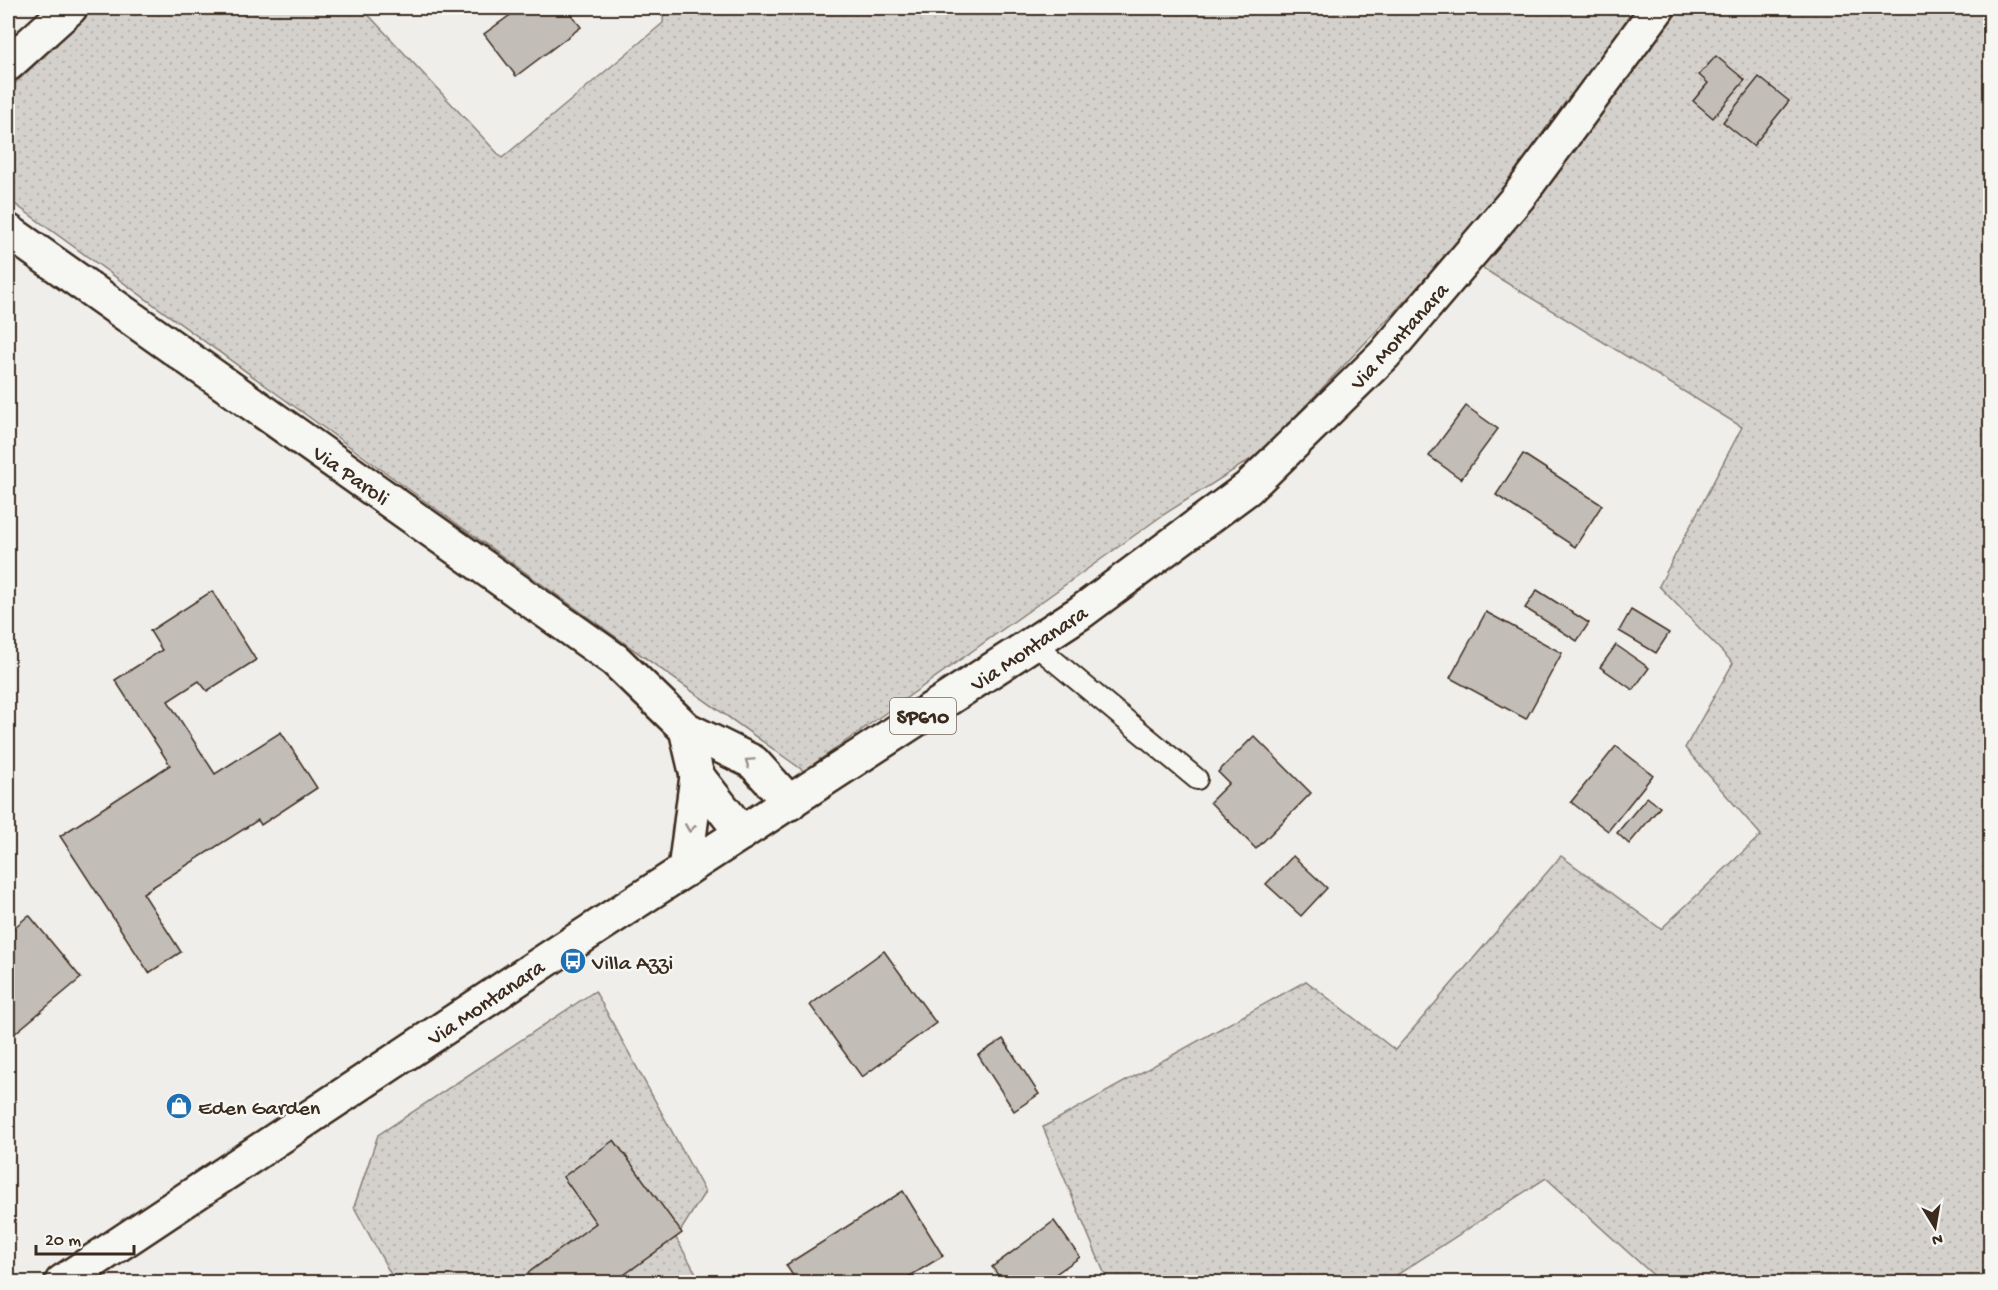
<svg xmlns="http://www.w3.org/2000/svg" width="1998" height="1290" font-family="'Gochi Hand',sans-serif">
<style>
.grass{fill:url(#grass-dots);stroke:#887e75;stroke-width:1.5}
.building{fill:#c2bdb7;stroke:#3b2a1e;stroke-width:1.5}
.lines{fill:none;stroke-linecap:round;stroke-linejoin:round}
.lane-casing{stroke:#3b2a1e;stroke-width:24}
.street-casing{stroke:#3b2a1e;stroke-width:38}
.primary-casing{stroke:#3b2a1e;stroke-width:38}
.lane{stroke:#f6f6f2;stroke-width:20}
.street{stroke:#f6f6f2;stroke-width:33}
.primary{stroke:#f6f6f2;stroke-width:33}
.oneway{stroke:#989088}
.labels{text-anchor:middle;stroke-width:5;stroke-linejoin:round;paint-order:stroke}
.shield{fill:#f6f6f2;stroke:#73675e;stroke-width:1.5}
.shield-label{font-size:21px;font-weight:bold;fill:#3b2a1e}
.street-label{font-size:22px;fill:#3b2a1e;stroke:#f6f6f2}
.poi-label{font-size:22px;fill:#3b2a1e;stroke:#f6f6f2;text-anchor:start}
</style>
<defs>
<pattern id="grass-dots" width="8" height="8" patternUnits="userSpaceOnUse" patternTransform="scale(1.5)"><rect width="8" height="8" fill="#d4d1cc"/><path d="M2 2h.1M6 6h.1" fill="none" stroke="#b7b4af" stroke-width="1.8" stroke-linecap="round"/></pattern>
</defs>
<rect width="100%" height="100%" fill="#efeeea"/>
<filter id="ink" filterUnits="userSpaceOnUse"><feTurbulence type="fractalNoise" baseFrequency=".0167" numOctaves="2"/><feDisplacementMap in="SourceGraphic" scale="12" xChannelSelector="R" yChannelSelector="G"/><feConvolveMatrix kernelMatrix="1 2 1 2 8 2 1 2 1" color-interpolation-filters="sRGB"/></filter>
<g filter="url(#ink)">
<g class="grass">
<path d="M95,8H362L502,158L663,23L664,8H1990V1282H1661L1546,1178L1386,1282H1108L1043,1127L1306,981L1395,1050L1561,856L1661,929L1761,835L1685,748L1733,663L1659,586L1742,427L1453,250L1262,452L1163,515L804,771L422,499L8,199V90Z"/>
<path d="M595,991L705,1192L676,1238L701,1282H395L354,1207L378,1135Z"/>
</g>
<g class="building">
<path d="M520,8H566L581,27L516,76L484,34Z"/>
<path d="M1716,56L1745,80L1713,118L1693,101L1708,83L1699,75Z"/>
<path d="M1759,77L1789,101L1753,146L1723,122Z"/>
<path d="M1466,406L1498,429L1461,479L1429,456Z"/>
<path d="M1523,454L1602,505L1575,547L1496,495Z"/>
<path d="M1537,590L1589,623L1577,641L1525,608Z"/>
<path d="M212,591L256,660L207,691L199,681L168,701L215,774L281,732L317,788L261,825L258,820L143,893L181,952L149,973L60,836L170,765L115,680L162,650L150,631Z"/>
<path d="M1631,610L1669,633L1656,653L1619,631Z"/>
<path d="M1486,612L1562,653L1526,719L1450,678Z"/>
<path d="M1616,645L1649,668L1633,690L1600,667Z"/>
<path d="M1254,736L1311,793L1256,849L1210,802L1229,783L1218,772Z"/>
<path d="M1616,746L1653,775L1608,831L1571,802Z"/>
<path d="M1647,797L1660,807L1629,844L1617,833Z"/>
<path d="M1293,856L1327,888L1301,916L1266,884Z"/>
<path d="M29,915L81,978L8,1039V933Z"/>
<path d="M884,951L936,1023L862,1077L810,1005Z"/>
<path d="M1003,1039L1039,1094L1014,1111L978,1055Z"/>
<path d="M614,1140L682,1233L614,1282H535L528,1273L596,1223L563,1177Z"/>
<path d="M903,1191L943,1256L900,1282H797L786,1265Z"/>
<path d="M1054,1221L1080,1257L1044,1282H1003L992,1267Z"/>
</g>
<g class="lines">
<defs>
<path id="lane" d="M1034,644L1197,779"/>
<g id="street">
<path d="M8,64L70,8"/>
<path d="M8,231L615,660L686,729L753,762L790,803"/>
<path d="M697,776L742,833"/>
<path d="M685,870L697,776L686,729"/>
</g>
<path id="primary" d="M62,1282L548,959L1081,612L1248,488L1384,355L1519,196L1658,8"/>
</defs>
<use href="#lane" class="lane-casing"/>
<use href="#street" class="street-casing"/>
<use href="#primary" class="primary-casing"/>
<use href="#lane" class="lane"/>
<use href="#street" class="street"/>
<use href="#primary" class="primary"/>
</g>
<defs><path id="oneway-chevron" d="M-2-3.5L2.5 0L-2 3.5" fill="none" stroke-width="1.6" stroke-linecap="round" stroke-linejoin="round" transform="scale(1.5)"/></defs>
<g class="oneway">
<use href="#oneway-chevron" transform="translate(749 762) rotate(-146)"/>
<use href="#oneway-chevron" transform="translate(690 828) rotate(98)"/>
</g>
</g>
<defs>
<symbol id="bus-disc" viewBox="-11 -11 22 22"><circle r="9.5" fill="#1f6fb2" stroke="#f6f6f2"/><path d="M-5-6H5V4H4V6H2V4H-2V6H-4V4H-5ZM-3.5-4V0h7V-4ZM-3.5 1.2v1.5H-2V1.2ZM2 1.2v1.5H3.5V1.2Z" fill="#fff"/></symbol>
<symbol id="shop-disc" viewBox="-11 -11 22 22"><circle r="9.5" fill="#1f6fb2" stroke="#f6f6f2"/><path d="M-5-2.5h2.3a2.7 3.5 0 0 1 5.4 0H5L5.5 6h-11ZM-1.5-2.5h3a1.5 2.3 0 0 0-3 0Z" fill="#fff"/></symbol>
</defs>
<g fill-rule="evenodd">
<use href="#bus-disc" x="558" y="946" width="30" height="30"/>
<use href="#shop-disc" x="164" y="1091" width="30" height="30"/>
</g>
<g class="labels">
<rect class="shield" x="890" y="698" width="66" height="36" rx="4.5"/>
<g class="shield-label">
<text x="923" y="723">SP610</text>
</g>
<g class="street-label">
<text transform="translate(1398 335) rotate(-48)" y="8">Via Montanara</text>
<text transform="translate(352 474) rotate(35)" y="8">Via Paroli</text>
<text transform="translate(1028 647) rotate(-34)" y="8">Via Montanara</text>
<text transform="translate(485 1001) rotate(-34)" y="8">Via Montanara</text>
</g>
<g class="poi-label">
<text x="592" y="969">Villa Azzi</text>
<text x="198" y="1114">Eden Garden</text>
</g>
</g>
<rect width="1998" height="1290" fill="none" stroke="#f6f6f2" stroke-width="30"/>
<rect x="15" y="15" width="1968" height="1260" fill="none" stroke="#3b2a1e" stroke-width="2" filter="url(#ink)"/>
<g transform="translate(1935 1227) rotate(169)" stroke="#f6f6f2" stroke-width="4.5" paint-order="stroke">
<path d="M0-4.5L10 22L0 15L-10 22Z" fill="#3b2a1e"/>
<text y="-9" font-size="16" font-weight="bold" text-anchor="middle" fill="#3b2a1e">N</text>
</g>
<path d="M36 1245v9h98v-9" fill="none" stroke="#3b2a1e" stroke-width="3"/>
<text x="45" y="1245" font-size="18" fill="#3b2a1e" stroke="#f6f6f2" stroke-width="4.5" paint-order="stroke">20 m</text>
</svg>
